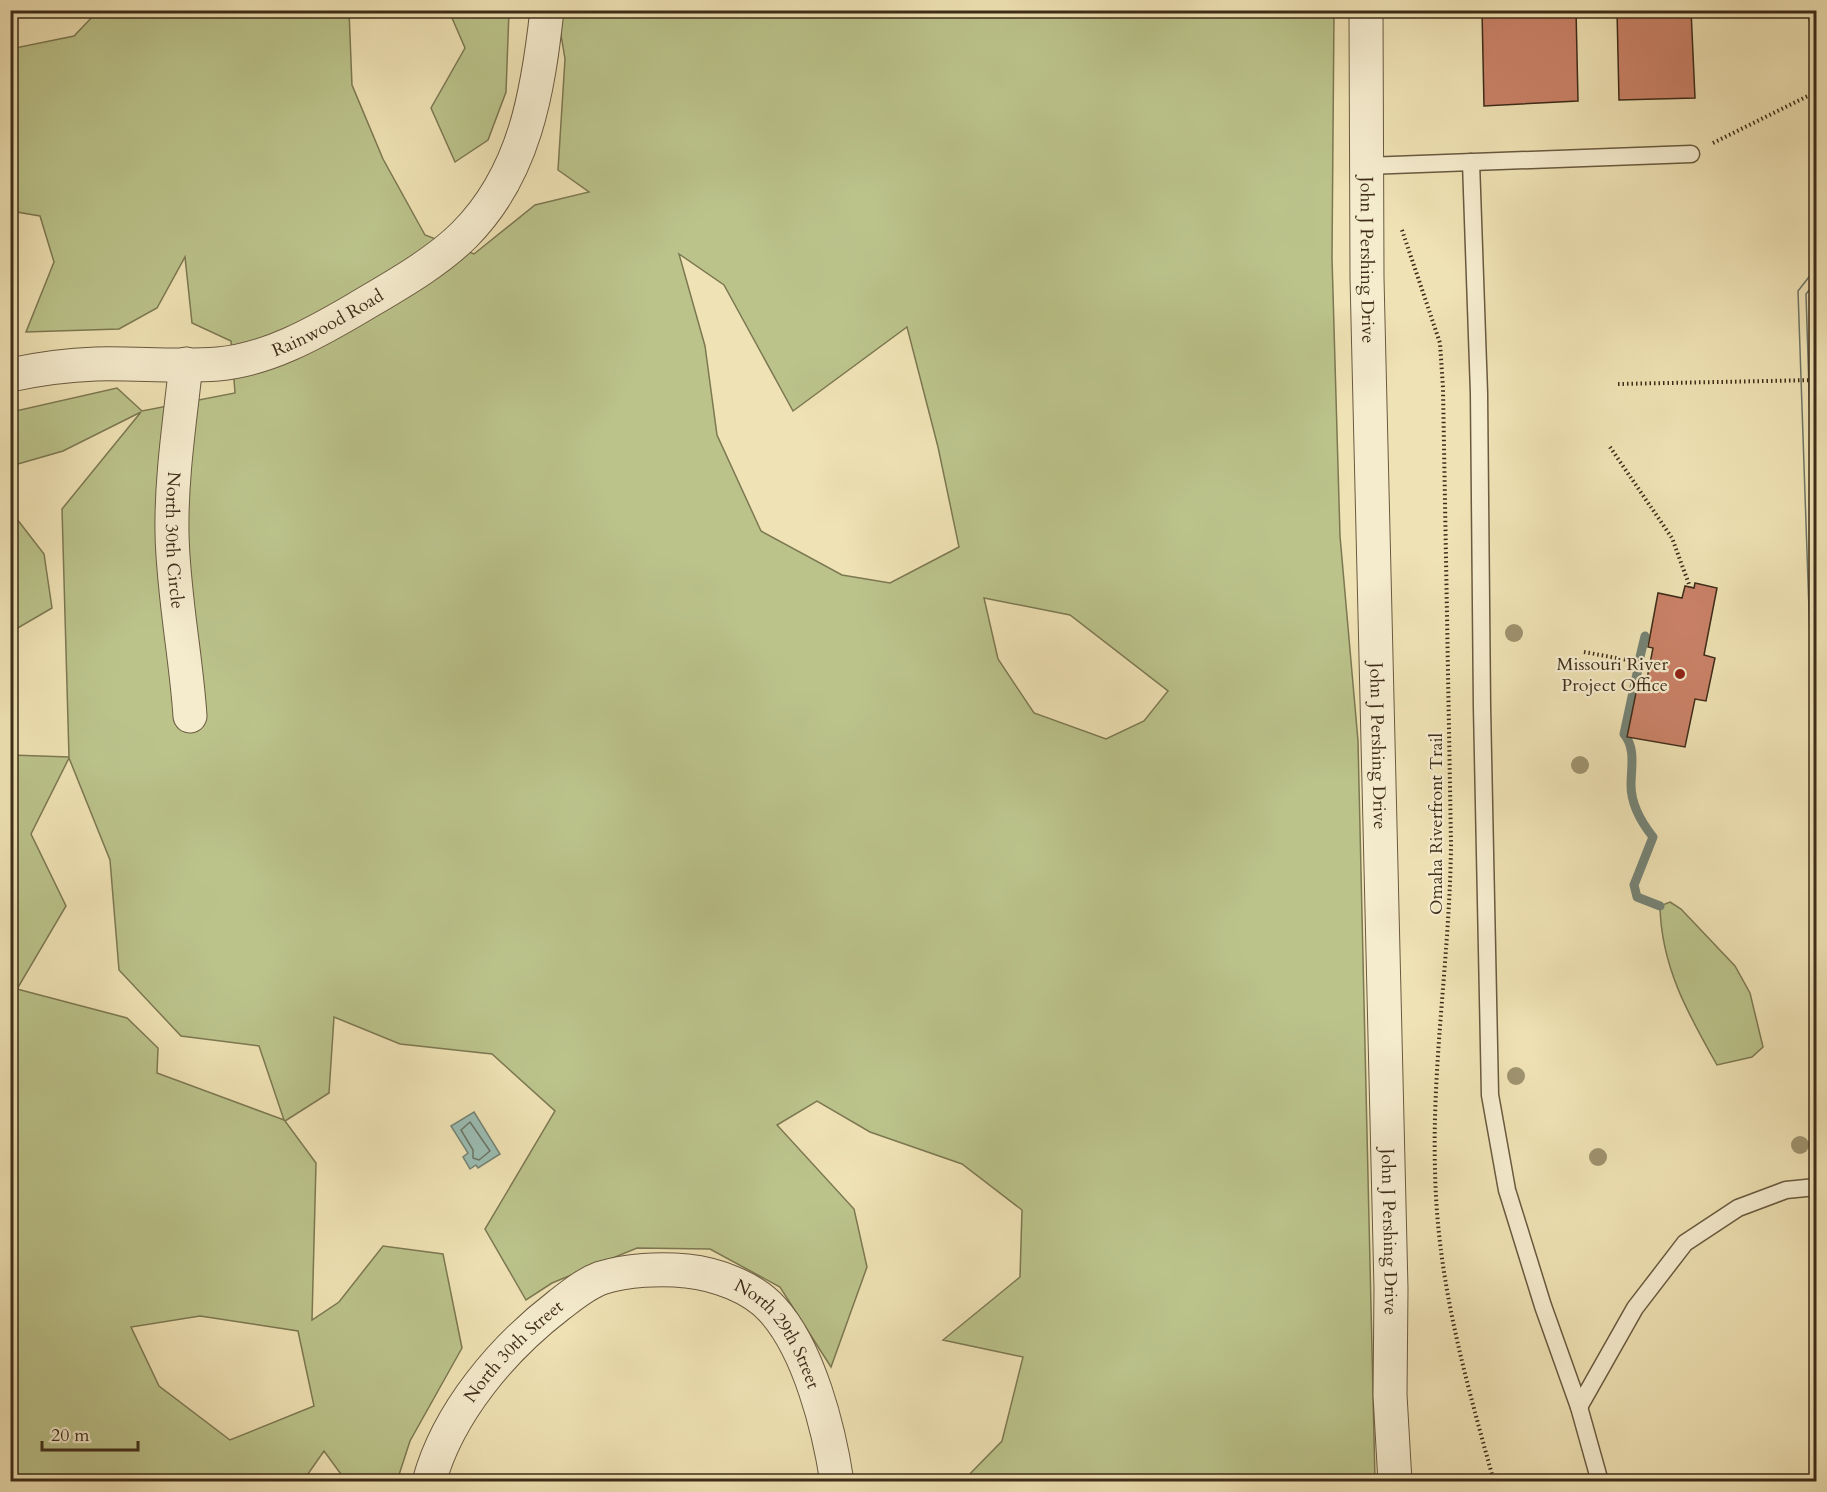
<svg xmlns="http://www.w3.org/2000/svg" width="1827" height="1492" font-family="Cardo,serif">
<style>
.green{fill:#bbc38b;stroke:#7c7852;stroke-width:1.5;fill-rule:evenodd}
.water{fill:#9abdb3;stroke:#758375;stroke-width:1.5}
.pier{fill:#efe2b4}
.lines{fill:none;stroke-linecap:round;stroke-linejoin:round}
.shore{stroke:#6c7466;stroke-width:1.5}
.stream{stroke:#758375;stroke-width:9}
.building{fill:#ca8268;stroke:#3e2c19;stroke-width:1.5}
.service-casing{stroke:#6a5a40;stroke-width:19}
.minor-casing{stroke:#6a5a40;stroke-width:35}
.tertiary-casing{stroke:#6a5a40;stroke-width:35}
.path{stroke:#3e2c19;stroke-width:4;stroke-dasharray:1.5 3;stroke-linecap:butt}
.service{stroke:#f5ecce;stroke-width:16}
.minor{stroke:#f5ecce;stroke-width:33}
.tertiary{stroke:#f5ecce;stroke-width:33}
.tree{fill:#9f936f}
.poi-dot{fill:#8f2418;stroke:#f5ecce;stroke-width:2}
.labels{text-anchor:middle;stroke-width:4.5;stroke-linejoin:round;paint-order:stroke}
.street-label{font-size:18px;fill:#3e2c19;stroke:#f5ecce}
.poi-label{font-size:18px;fill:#3e2c19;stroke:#f5ecce;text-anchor:end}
</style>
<rect width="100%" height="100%" fill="#efe2b4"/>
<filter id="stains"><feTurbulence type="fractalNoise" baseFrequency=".00333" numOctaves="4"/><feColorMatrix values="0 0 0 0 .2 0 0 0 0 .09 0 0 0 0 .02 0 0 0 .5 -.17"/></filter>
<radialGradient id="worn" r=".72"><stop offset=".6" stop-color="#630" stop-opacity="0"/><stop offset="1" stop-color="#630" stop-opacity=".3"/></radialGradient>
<g class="green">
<path d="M93,11H349L352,85L383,159L425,235L474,254L535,205L589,192L558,170L565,59L557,11H1334L1332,258L1340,536L1358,741L1375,1481H963L1002,1441L1023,1357L943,1340L1020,1277L1022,1210L962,1164L870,1132L817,1101L777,1125L854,1209L867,1267L831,1367L780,1287L710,1249L637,1248L552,1283L526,1300L485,1229L555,1111L492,1054L400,1044L334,1017L329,1093L285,1121L316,1163L312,1320L339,1302L383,1246L443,1254L462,1348L410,1441L397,1481H346L324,1451L303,1481H201L209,1474L194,1482L11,1481V755L69,757L62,509L141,412L63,451L11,466V412L117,388L142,411L235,393L231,341L192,323L185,257L157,308L119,329L26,332L54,262L40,216L11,211L10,49L74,36L95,14ZM679,254L724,285L793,411L907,327L938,447L959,547L890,583L842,575L761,531L717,435L705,346ZM984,598L1070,615L1168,691L1144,721L1106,739L1034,713L998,659ZM69,758L110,860L119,970L181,1036L259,1046L284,1120L157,1073L158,1048L127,1018L17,989L66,906L31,834ZM200,1316L298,1331L314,1406L230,1440L159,1386L131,1327Z"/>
<path d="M449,11H509L506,92L488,140L455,162L431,108L465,48Z"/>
<path d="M10,510L44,554L52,608L11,632Z"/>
<path d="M1670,902L1681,909L1735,966L1750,993L1763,1047L1752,1057L1717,1065C1688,1014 1661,966 1660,906Z"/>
</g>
<path class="water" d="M474,1112L500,1154L478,1168L476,1165L470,1169L463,1157L468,1153L451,1126Z"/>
<path class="pier" d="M1793,283L1808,286L1806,320L1816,410L1812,484L1816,518V855L1808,834L1804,737L1789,290Z"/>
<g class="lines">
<g class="shore">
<path d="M1816,268L1798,291L1816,813"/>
<path d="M1816,282L1806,294L1816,609"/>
<path d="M470,1122L490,1151L479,1160L473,1158V1150L461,1130Z"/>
</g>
<g class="stream">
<path d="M1640,657L1645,636"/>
<path d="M1638,669L1624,734C1636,748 1631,768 1631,785C1631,805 1641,822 1653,837L1634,885L1637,897L1660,906"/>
</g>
</g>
<g class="building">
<path d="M1482,10H1576L1578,101L1484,106Z"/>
<path d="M1617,10H1691L1695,98L1619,100Z"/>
<path d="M1695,583L1717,588L1704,655L1715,658L1706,701L1695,699L1685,747L1627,737L1638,683L1646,684L1653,648L1648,647L1658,593L1682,598L1685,586L1694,588Z"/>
</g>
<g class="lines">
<defs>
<g id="service">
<path d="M1471,162L1479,393L1482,707L1490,1095L1507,1190L1543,1306L1579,1407L1600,1482"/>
<path d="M1366,166L1691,154"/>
<path d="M1579,1407L1635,1308L1685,1243L1738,1208L1786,1190L1816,1187"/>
</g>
<g id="minor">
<path id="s1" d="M186,364C180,420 171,477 172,533C173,594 186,655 190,716"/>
<path id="s2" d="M10,375C38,369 67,365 96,364C136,363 178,367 218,364C267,360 315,333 356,309C391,288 435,264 464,235C525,174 538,92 547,10"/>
<path id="s3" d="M429,1482C448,1412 503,1348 559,1305C572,1295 585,1284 601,1278C627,1270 660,1268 687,1271C716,1274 752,1287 772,1309C809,1349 829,1429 837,1482"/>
</g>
<g id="tertiary">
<path id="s4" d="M1366,10L1367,278L1391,1289L1390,1395L1395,1482"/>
</g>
</defs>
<use href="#service" class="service-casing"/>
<use href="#minor" class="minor-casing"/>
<use href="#tertiary" class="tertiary-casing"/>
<g class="path">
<path d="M1808,10L1816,44"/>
<path d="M1713,143L1816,92"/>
<path d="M1402,230L1440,343L1443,388L1451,844C1450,953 1432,1061 1435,1170C1437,1281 1465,1376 1494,1482"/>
<path d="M1618,384L1816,380"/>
<path d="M1610,447L1672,538L1690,587"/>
<path d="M1584,652L1649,664"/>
</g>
<use href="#service" class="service"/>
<use href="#minor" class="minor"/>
<use href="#tertiary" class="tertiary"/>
</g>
<g class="tree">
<circle cx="1514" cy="633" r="9"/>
<circle cx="1580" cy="765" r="9"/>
<circle cx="1516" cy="1076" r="9"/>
<circle cx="1800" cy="1145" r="9"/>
<circle cx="1598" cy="1157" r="9"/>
</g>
<circle class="poi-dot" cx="1680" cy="674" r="6"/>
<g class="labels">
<g class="street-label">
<text dy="6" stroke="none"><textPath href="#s4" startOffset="250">John J Pershing Drive</textPath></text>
<text dy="6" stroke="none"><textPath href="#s2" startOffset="327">Rainwood Road</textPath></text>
<text dy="6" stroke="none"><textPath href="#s1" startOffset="177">North 30th Circle</textPath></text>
<text dy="6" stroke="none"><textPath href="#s4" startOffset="736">John J Pershing Drive</textPath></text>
<text transform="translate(1436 824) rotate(-90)" y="6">Omaha Riverfront Trail</text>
<text dy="6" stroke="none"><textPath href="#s4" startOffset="1222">John J Pershing Drive</textPath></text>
<text dy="6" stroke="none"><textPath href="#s3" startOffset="478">North 29th Street</textPath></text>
<text dy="6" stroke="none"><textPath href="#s3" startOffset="158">North 30th Street</textPath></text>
</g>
<g class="poi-label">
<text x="1668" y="670">Missouri River<tspan x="1668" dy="21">Project Office</tspan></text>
</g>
</g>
<rect width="1827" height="1492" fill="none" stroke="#efe2b4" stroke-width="36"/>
<rect x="12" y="12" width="1803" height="1468" fill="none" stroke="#3e2c19" stroke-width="3"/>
<rect x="18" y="18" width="1791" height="1456" fill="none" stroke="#3e2c19" stroke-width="1.5"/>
<path d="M42 1441v9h96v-9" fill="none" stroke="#3e2c19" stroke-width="3"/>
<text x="51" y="1441" font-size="18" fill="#3e2c19" stroke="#f5ecce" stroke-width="4.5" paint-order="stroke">20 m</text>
<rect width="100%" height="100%" filter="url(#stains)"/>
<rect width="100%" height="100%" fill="url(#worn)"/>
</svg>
